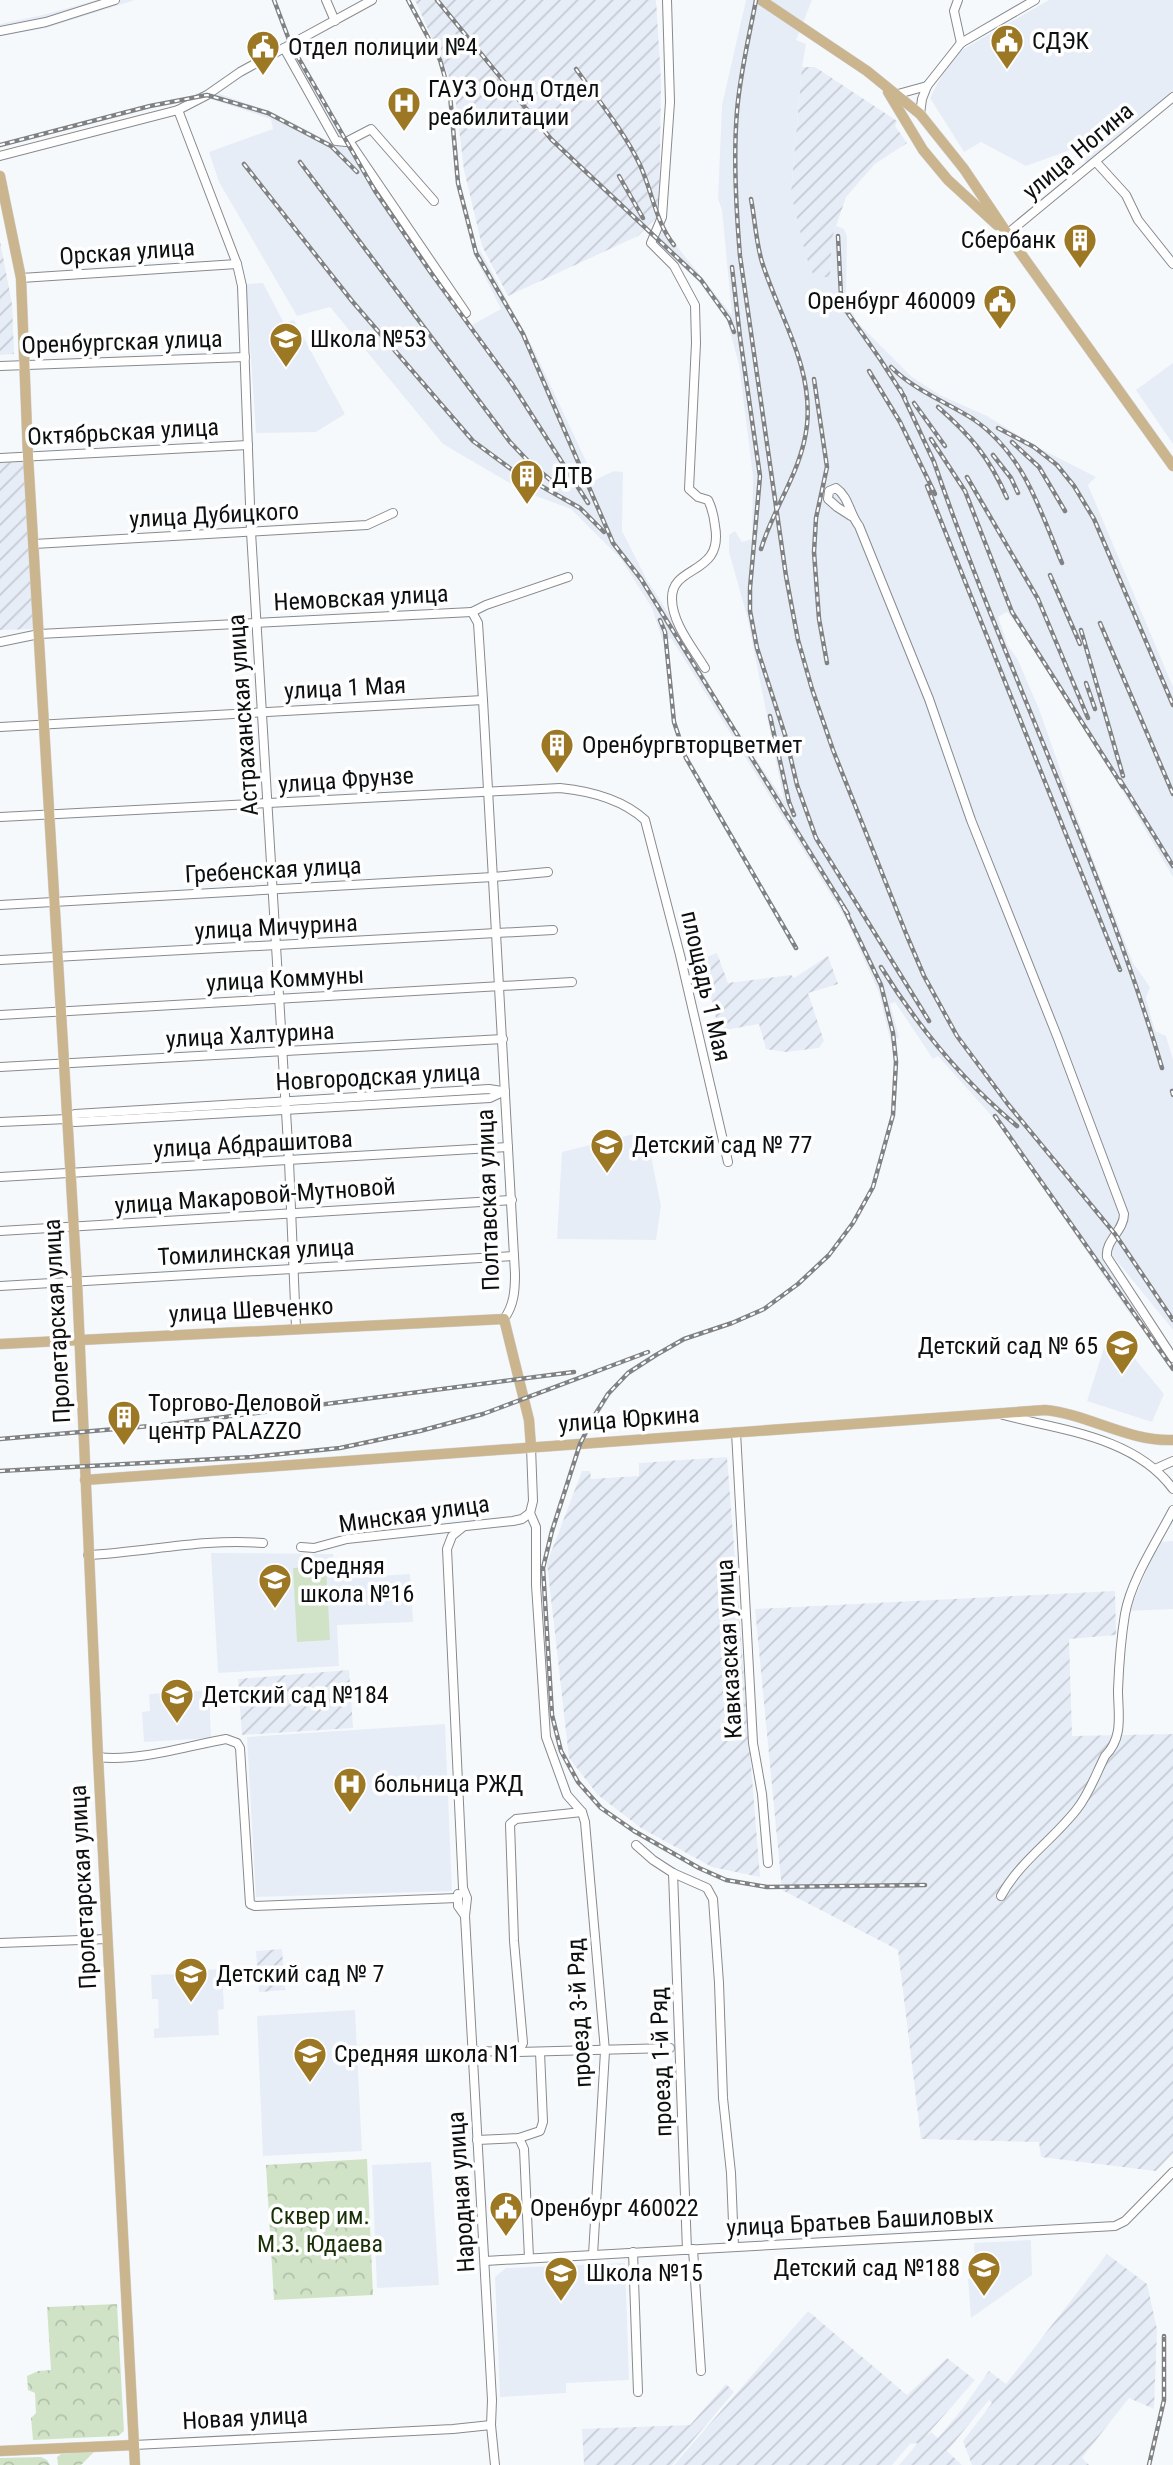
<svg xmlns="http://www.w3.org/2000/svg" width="1173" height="2465" font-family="'Roboto Condensed',sans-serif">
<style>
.built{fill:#e7edf7}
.industrial{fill:url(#industrial-furrows)}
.park{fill:url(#park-crowns)}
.garden{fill:#d1e3c7}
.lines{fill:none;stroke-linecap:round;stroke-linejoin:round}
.minor-casing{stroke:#888a8d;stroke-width:10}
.major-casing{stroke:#d4d4d4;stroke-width:11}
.minor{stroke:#fff;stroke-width:8}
.major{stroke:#cab58e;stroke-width:10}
.rail-casing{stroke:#7f8183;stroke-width:4.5}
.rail{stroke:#fff;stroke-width:2;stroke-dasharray:5;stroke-linecap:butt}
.labels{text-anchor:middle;stroke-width:7;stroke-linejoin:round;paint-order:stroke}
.poi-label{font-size:24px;fill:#0e0f10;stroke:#fff;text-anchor:start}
.street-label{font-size:24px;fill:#0e0f10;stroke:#fff}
.park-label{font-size:24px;fill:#193007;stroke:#fff}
</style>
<defs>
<pattern id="industrial-furrows" width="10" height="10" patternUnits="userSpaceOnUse" patternTransform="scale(1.75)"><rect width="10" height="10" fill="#e7edf7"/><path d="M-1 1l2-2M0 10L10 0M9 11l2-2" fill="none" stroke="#c5cad3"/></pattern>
<pattern id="park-crowns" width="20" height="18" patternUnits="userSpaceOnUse" patternTransform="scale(1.75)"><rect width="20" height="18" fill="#d1e3c7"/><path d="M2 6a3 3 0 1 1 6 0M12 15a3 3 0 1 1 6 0" fill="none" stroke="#b2c2aa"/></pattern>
</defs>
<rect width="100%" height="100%" fill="#f6f9fc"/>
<g class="built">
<path d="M97,0H135L46,28L0,36V24L43,15Z"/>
<path d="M746,0H812L796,40L806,44L802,67L791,192L830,277L832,238L836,226L844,229L847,236L846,294L856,321L912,377L940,395L987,416L1041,449L1096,477L1088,485L1173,687V877L1122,790L1017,624L1007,612L998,617L1008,646L1017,658L1039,709L1078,820L1133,963L1150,987L1146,998L1155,1031L1166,1036L1173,1060V1330L1112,1255L1114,1245L1108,1238L1102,1255L1138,1312L1132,1317L998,1123L938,1056L933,1059L895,1002L890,1004L899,1037L891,1043L879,993L846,919L671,638L663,642L652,608L621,559L571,509L525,492L443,444L330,307L297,316L219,182L209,152L273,129L271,119L208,98H196L195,94L206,91L220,94L274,113L332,143L339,139L285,41L290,39L351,146L472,325L501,309L473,253L480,250L532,346L595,480L614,471L623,472L622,531L647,580L678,628L728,717L784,801L747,616L729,552V535L735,531L742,542L752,539L753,476L739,365L727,320L699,282L650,236L661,219L671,239L732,315L722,210L718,199L722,105Z"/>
<path d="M1049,0H1173V93L1086,163L1073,149L1026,166L981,142L964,152L930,98L953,55Z"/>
<path d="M263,283L284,323L294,320L345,414L316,432L256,433L246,284Z"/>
<path d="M1173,363V444L1136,390Z"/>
<path d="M646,1131L661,1206L656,1240L557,1239L562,1152Z"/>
<path d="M1104,1348L1134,1358L1164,1394L1152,1422L1087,1401Z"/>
<path d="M1173,1541V1609L1129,1611L1159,1542Z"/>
<path d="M211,1553L333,1554L335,1579L410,1574L413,1622L337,1625L339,1666L218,1673Z"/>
<path d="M209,1690L211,1738L144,1742L142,1712L150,1711L149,1694Z"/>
<path d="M445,1724L452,1891L256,1897L247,1737Z"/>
<path d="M222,1969L224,2009L218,2010L219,2035L154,2038V2029L159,2028L158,1999H152L151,1975L196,1973L197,1970Z"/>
<path d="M355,2010L362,2151L263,2156L257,2016Z"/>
<path d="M431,2162L439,2285L377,2288L372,2165Z"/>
<path d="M1031,2240L1032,2275L971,2318L968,2279L976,2278L974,2243Z"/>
<path d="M625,2263L629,2380L566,2383V2393L500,2397L495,2277L506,2268Z"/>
</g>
<g class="industrial">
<path d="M415,0H656L661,82L659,215L638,236L508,296L482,246L464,170L454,88Z"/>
<path d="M802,67H815L897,121L895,126L907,143L875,164L846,197L832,238L830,277H814L806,256L791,193Z"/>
<path d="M0,241L12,304L14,354L0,355Z"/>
<path d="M25,461L35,629L0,630V463Z"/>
<path d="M717,953L728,983L791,975L794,978L828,956L838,984L808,993L824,1041L819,1048L785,1052L766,1049L759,1024L719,1031L706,977L701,965L693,967L691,963Z"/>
<path d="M727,1457L749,1741L760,1877L712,1867L641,1828L598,1795L569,1758L547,1563L582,1471H590L591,1479L639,1476V1463Z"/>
<path d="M1115,1591L1116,1635L1069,1639L1072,1736L1173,1734V2153L1156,2171L1041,2157L1039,2142L921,2139L898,1950L782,1890L755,1609Z"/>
<path d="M349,1670L353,1728L242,1735L238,1679Z"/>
<path d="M282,1949L285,1990L259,1992L256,1951Z"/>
<path d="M1107,2254L1147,2284L1157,2329L1154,2409L1129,2398L1082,2458L1089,2465H972L963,2441L992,2403L989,2400L947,2451L962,2465H899L918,2443L910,2444L892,2465H674L808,2311L907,2395L947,2358L975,2380L925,2437L931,2432L938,2438L963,2408L989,2371L1006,2384Z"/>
<path d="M726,2384L734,2392L672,2465H584L582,2429L690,2425Z"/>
</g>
<g class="park">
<path d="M367,2159L373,2295L274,2300L266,2165Z"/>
<path d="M117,2304L124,2431L118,2436L33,2440L31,2418L36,2413L35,2393L28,2390L27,2376L38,2371L51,2370L47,2307Z"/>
<path d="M95,2451L81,2465H58L57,2457L61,2454Z"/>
<path d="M41,2457L47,2460L50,2465H0V2458Z"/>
</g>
<path class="garden" d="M326,1566L330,1640L297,1642L293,1568Z"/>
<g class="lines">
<defs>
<g id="minor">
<path d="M326,0L335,21"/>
<path d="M667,0L670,102L662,217L651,243L674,266L695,305L696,343L689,489L698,497L708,500C712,508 714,517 715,526C724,576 671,564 672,599C672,623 693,648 705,668"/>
<path d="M958,0L954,11L961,43"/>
<path d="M0,31L46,22L115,0"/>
<path d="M284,48L336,141L346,142L371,129L434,201"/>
<path d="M898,94L927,86"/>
<path d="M178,110L237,264L242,286L251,532L289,1161L296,1328"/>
<path d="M920,114L922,99L927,86L961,43L1035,0"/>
<path d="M349,141L466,313"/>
<path d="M0,156L178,110L207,95L240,72L372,0"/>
<path d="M1096,162L1126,195L1138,220L1173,264"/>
<path d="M1007,234L1173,97"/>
<path d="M21,278L237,264"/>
<path d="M0,366L245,357"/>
<path d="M0,458L248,445"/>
<path d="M851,516L837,507L828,499L829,491L836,488C849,497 849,513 859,526L929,699L971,820L1057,1036L1124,1214C1124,1231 1105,1240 1107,1257L1173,1358"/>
<path d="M34,544L367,525L393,513"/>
<path d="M472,612L478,623L483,700L515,1274C515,1291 514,1305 504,1319"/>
<path d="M472,612L486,605L568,577"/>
<path d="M0,642L39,634L472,612"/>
<path d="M0,727L483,700"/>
<path d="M0,817L560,788C590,791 622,799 645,820L680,955L728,1162"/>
<path d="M0,905L493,877L548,872"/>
<path d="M0,960L553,930"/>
<path d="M0,1015L572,982"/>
<path d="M0,1067L503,1039"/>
<path d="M67,1119L75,1114L489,1089L502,1091"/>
<path d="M0,1122L67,1119L75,1122L490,1098L505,1091"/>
<path d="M0,1177L508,1147"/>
<path d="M0,1231L512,1200"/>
<path d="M0,1286L514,1256"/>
<path d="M1003,1415C1061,1430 1135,1437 1173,1489"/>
<path d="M736,1432L753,1743L762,1794L768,1863"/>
<path d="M531,1447L533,1501L530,1513L536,1527V1585L546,1737L567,1795L582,1812L585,1822L605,2051L593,2255"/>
<path d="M1155,1469L1173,1461"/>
<path d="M463,1527L452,1536L447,1549L463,1888L467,1898L465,1916L492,2400L491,2425L495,2465"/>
<path d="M301,1547L314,1548L347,1539L513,1521L522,1519L530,1513"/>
<path d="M88,1555C147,1552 204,1538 263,1543"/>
<path d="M98,1757C138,1762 186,1746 226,1739L237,1743L240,1748L250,1904L255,1906L457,1898"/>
<path d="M636,1845L653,1860L673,1873L707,1888L713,1899L719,1983L723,2098L731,2173L734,2247"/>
<path d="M673,1873L687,2250"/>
<path d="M458,1894V1906L465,1916"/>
<path d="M1001,1896C1020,1861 1053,1840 1077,1809C1089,1794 1096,1774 1105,1756C1124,1737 1118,1714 1118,1690C1119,1665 1121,1638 1125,1614C1131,1580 1157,1541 1173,1510"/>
<path d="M0,1943L107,1939"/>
<path d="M473,2051L518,2052L523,2043L514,1941L510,1824L516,1819L582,1812"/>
<path d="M518,2052L670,2048"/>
<path d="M519,2138L524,2149L529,2258"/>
<path d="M477,2140L519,2138L540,2131L543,2122L540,2052"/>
<path d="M693,2249L701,2371"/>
<path d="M633,2252L638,2392"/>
<path d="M485,2261L1115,2226L1125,2221L1173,2172"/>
<path d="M134,2445L453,2429L491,2425"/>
</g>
<g id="major">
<path d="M761,0L867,71L920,114L964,169L1019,251L1173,466"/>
<path d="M888,92L923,150L948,180L997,225"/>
<path d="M0,176L21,278L28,456L77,1282L98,1757L135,2465"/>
<path d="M0,1344L504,1319L529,1420L531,1447"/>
<path d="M85,1480L1045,1410C1088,1414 1129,1442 1173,1440"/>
<path d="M0,2451L134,2445"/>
</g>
</defs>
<use href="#minor" class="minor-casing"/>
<use href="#major" class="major-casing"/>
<use href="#minor" class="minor"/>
<use href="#major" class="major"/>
<defs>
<g id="rail">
<path d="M274,0L291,45L375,191L431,273L512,384L588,503"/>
<path d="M408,0L440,60L450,95L458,183L476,253L523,334L613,543L641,579L848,914"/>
<path d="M437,0L551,139L701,280L729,319L734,332"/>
<path d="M756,0C749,37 740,74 737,111C733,159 736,208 740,256L786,576L798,640L812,689L833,750L907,936L924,976L957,1036L1007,1103L1115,1234L1173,1320"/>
<path d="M576,69C598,100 624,131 640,165C652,191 656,223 674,245"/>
<path d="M0,145L150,106L207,95L268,113L331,146L357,172"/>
<path d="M300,162L510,442L529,462L554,483"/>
<path d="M244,164L352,301L473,441L511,469L580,508L604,532"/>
<path d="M619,176L643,218"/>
<path d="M751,199C755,220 756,242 762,262C779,316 813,366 807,425C802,471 774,506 761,549"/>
<path d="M838,236L841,296L847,312L880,359L905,398"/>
<path d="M732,267L740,337L760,476L750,588V611L757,648L786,738L797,785L816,838L929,1021"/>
<path d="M891,367C914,390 946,402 973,419C1024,454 1039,508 1062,563"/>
<path d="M869,371L900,422L935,494"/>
<path d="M814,379L827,467L816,518L814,552L819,619L827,663"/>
<path d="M900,389L934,462C1004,666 1101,861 1162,1068"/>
<path d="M914,403L945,446"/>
<path d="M938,407C971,436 989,457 1007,498"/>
<path d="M998,428L1034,447L1057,465L1074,486L1094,519L1173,705"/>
<path d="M931,439L965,491L1012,612L1123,787"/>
<path d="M1012,442L1039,467L1065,511"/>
<path d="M993,455L1011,478L1018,493"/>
<path d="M967,477L1038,599L1088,718"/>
<path d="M927,486L1120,970"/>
<path d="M1050,575L1080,644"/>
<path d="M660,620L665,632L674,722L686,758L796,948"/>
<path d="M1100,623L1173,794"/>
<path d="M1081,630L1123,776"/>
<path d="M1086,683L1095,709"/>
<path d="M770,716L789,802L794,815"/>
<path d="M1120,780L1173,866"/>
<path d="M843,906L881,985L893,1033L896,1062L893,1115L873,1187L853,1223L829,1255L798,1284L764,1309L732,1323L684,1339L656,1355L628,1373L608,1394L593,1418L580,1444L552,1531L543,1568L552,1715L561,1751L578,1782L601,1808L634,1831L699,1868L726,1880L767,1887L925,1885"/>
<path d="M881,967C918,1027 963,1081 1017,1126"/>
<path d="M1172,1091L1173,1095"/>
<path d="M995,1116L1173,1369"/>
<path d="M0,1439L162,1425L574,1372"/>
<path d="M0,1471L252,1457L340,1448L420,1431L483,1414L648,1352"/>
<path d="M1149,2465L1164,2400V2336"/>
</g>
</defs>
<use href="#rail" class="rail-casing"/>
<use href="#rail" class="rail"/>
</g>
<defs>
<symbol id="civic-pin" viewBox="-11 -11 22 30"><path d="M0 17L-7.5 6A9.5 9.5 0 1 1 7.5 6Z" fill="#9c7824" stroke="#fff"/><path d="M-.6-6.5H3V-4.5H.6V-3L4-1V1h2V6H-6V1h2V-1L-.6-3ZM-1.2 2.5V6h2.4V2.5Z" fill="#fff"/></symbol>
<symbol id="hospital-pin" viewBox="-11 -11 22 30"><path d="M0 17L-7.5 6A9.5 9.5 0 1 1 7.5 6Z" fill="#9c7824" stroke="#fff"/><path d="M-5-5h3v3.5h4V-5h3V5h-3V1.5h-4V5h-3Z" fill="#fff"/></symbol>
<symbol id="building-pin" viewBox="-11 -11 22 30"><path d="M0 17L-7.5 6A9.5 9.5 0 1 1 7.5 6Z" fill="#9c7824" stroke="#fff"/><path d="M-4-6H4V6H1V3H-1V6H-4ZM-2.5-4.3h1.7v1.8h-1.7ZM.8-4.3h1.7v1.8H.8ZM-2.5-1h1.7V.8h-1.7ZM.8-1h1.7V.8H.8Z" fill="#fff"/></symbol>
<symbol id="school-pin" viewBox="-11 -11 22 30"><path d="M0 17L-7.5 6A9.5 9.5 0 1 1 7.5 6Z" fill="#9c7824" stroke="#fff"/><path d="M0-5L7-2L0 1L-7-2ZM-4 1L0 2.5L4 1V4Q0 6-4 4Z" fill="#fff"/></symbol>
</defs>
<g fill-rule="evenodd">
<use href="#civic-pin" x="988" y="22" width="38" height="52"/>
<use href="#civic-pin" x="244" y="28" width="38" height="52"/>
<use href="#hospital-pin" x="385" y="84" width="38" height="52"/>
<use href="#building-pin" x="1061" y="221" width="38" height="52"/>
<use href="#civic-pin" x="981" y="282" width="38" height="52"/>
<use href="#school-pin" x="267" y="320" width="38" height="52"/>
<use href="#building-pin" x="508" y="457" width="38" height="52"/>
<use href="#building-pin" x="538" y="726" width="38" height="52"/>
<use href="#school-pin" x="588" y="1126" width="38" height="52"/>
<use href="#school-pin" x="1103" y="1327" width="38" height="52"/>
<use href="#building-pin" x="105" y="1398" width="38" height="52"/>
<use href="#school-pin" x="256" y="1561" width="38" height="52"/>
<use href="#school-pin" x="158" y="1676" width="38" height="52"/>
<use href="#hospital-pin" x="331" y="1765" width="38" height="52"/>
<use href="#school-pin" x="172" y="1955" width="38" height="52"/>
<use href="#school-pin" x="291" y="2035" width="38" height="52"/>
<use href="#civic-pin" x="487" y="2189" width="38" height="52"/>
<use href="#school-pin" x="965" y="2249" width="38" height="52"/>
<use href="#school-pin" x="542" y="2254" width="38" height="52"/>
</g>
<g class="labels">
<g class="poi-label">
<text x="1032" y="49">СДЭК</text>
<text x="288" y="55">Отдел полиции №4</text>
<text x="428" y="97">ГАУЗ Оонд Отдел<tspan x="428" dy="28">реабилитации</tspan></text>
<text x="1056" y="248" text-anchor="end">Сбербанк</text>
<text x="976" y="309" text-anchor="end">Оренбург 460009</text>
<text x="310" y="347">Школа №53</text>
<text x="552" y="484">ДТВ</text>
<text x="582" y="753">Оренбургвторцветмет</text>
<text x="632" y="1153">Детский сад № 77</text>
<text x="1098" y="1354" text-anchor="end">Детский сад № 65</text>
<text x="148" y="1411">Торгово-Деловой<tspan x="148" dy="28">центр PALAZZO</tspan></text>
<text x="300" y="1574">Средняя<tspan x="300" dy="28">школа №16</tspan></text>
<text x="202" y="1703">Детский сад №184</text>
<text x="374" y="1792">больница РЖД</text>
<text x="216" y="1982">Детский сад № 7</text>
<text x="334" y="2062">Средняя школа N1</text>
<text x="530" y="2216">Оренбург 460022</text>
<text x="960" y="2276" text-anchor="end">Детский сад №188</text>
<text x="586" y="2281">Школа №15</text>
</g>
<g class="street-label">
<text transform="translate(1078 151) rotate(-40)" y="8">улица Ногина</text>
<text transform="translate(127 252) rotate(-4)" y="8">Орская улица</text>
<text transform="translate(122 342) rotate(-2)" y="8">Оренбургская улица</text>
<text transform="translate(123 432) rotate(-3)" y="8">Октябрьская улица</text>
<text transform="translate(214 515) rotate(-3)" y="8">улица Дубицкого</text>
<text transform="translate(361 598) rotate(-3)" y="8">Немовская улица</text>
<text transform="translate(345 688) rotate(-3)" y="8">улица 1 Мая</text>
<text transform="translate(243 715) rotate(-94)" y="8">Астраханская улица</text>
<text transform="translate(346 780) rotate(-4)" y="8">улица Фрунзе</text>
<text transform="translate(273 870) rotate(-3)" y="8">Гребенская улица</text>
<text transform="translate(276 927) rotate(-3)" y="8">улица Мичурина</text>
<text transform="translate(285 979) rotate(-3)" y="8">улица Коммуны</text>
<text transform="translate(706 986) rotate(77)" y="8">площадь 1 Мая</text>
<text transform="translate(250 1035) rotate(-3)" y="8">улица Халтурина</text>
<text transform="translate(378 1077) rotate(-3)" y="8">Новгородская улица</text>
<text transform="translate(253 1144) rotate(-3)" y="8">улица Абдрашитова</text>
<text transform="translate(255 1196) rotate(-4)" y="8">улица Макаровой-Мутновой</text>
<text transform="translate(488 1200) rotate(-92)" y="8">Полтавская улица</text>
<text transform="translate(256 1252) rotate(-3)" y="8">Томилинская улица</text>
<text transform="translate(251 1310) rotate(-3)" y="8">улица Шевченко</text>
<text transform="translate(57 1321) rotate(-93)" y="8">Пролетарская улица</text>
<text transform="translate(629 1419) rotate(-4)" y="8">улица Юркина</text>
<text transform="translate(414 1514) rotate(-8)" y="8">Минская улица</text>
<text transform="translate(729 1649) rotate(-93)" y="8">Кавказская улица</text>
<text transform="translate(83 1887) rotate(-93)" y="8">Пролетарская улица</text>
<text transform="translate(579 2013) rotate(-93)" y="8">проезд 3-й Ряд</text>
<text transform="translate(661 2062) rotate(-92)" y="8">проезд 1-й Ряд</text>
<text transform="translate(461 2192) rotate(-94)" y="8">Народная улица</text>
<text transform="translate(860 2221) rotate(-3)" y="8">улица Братьев Башиловых</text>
<text transform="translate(245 2418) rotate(-3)" y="8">Новая улица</text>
</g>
<g class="park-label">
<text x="320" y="2224">Сквер им.<tspan x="320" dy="28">М.З. Юдаева</tspan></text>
</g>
</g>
</svg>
